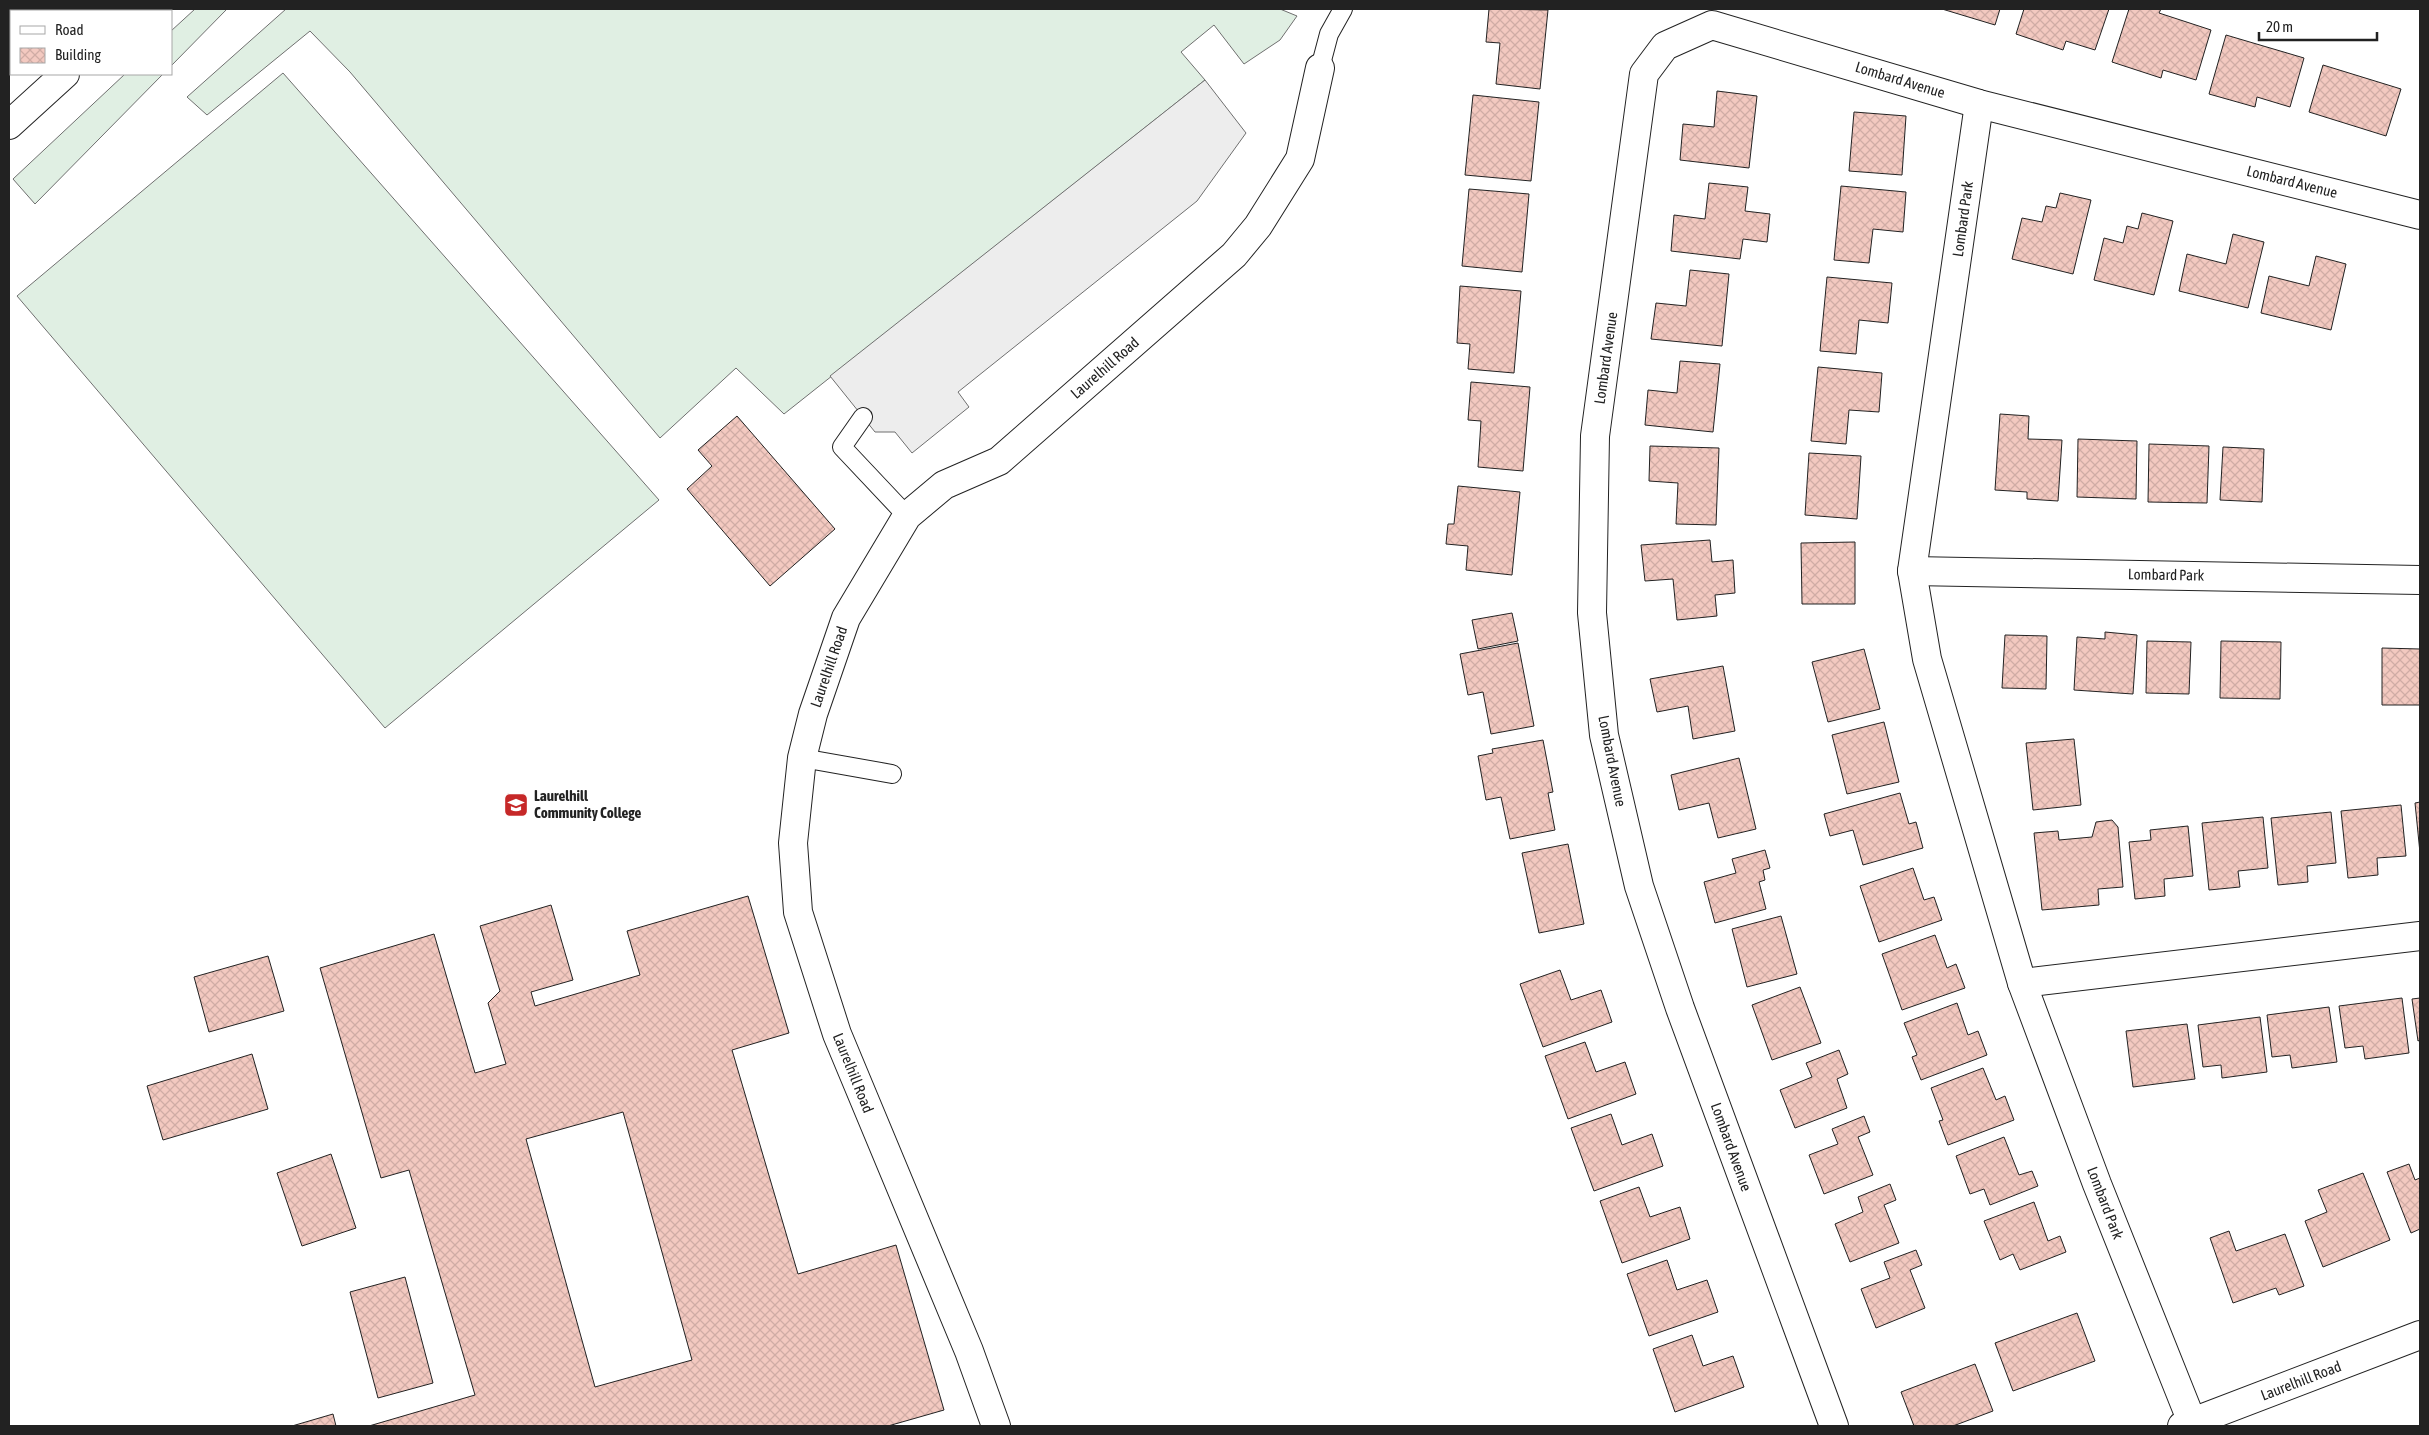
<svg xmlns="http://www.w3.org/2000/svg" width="2429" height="1435" font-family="'Asap Condensed',sans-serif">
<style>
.grass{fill:#e0efe3;stroke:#6f6f6f}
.parking{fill:#ededed;stroke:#6f6f6f}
.building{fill:url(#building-cross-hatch);stroke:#222;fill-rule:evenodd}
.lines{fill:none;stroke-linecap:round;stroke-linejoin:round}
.lane-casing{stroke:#222;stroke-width:20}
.street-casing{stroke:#222;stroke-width:30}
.primary-casing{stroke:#222;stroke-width:30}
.lane{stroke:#fff;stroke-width:18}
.street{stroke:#fff;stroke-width:28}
.primary{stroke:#fff;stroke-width:28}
.labels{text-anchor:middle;stroke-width:4;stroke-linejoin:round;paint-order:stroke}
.street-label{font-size:15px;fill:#222;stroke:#fff}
.poi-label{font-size:15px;font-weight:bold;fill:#222;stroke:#fff;text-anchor:start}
</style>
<defs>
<pattern id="building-cross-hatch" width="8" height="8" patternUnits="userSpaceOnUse" patternTransform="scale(1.25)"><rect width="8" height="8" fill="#f3c9c0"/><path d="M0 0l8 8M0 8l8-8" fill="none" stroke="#d0aca5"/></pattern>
</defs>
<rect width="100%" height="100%" fill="#fff"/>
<g class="grass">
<path d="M195,9H227L171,66V31Z"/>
<path d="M286,9H1280L1297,16L1280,40L1244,64L1214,25L1181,52L1205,80L784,414L736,368L660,438L350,72L310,31L207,115L187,97Z"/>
<path d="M283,73L659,500L385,728L17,296Z"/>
<path d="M125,74H163L35,204L13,179Z"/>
</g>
<path class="parking" d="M1205,80L1246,133L1197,201L958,392L969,407L912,453L895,432H875L830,376Z"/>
<g class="building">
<path d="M1489,9L1548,10L1540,89L1496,84L1500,43L1486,42Z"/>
<path d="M1942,9H2000L1995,25Z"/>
<path d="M2024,9H2109L2095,50L2066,41L2063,50L2016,34Z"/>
<path d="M2129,9H2161L2159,13L2211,30L2196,80L2163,70L2161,78L2112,62Z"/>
<path d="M2226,35L2304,58L2290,107L2257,97L2255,107L2209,94Z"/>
<path d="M2323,65L2401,89L2386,136L2309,112Z"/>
<path d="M1717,91L1757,96L1749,168L1680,160L1683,124L1714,127Z"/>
<path d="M1473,95L1539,102L1531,181L1465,175Z"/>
<path d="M1854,112L1906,116L1902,175L1849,171Z"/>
<path d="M1709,183L1748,187L1745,211L1770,214L1767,242L1743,239L1740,259L1671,251L1674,215L1705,219Z"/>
<path d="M1841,186L1906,192L1903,232L1873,229L1869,263L1834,260Z"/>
<path d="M1469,189L1529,194L1522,272L1462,266Z"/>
<path d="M2060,193L2091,200L2073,274L2012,259L2022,218L2042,222L2046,206L2056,208Z"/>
<path d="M2142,213L2173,221L2154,295L2094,280L2104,238L2123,243L2127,226L2138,229Z"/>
<path d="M2233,234L2264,242L2248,308L2179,291L2187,254L2226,264Z"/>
<path d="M2316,256L2346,264L2331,330L2261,313L2269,276L2309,286Z"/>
<path d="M1690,270L1729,274L1722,346L1651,339L1656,303L1686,306Z"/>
<path d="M1827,277L1892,283L1888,323L1859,320L1856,354L1820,351Z"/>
<path d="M1460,286L1521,291L1514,373L1468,369L1470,344L1457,343Z"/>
<path d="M1680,361L1720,364L1713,432L1645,425L1648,390L1677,393Z"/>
<path d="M1818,367L1882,373L1879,412L1849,410L1846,444L1811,441Z"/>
<path d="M1471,382L1530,387L1523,471L1478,467L1481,421L1468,420Z"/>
<path d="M2000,414L2029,416L2028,439L2062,440L2058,501L2027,499V492L1995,490Z"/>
<path d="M737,416L835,529L770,586L687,489L712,466L698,450Z"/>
<path d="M2078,439L2137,441L2136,499L2077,497Z"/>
<path d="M2149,444L2209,446L2207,503L2148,502Z"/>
<path d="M1650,446L1719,448L1716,525L1676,524L1678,483L1649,481Z"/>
<path d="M2223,447L2264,449L2262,502L2220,500Z"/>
<path d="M1809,453L1861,456L1857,519L1805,515Z"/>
<path d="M1458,486L1520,492L1512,575L1466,570L1468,546L1446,544L1448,524H1454Z"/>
<path d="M1710,540L1712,562L1733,560L1735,593L1715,595L1717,616L1677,620L1673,579L1645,581L1641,545Z"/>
<path d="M1855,542V604H1802L1801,543Z"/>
<path d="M1512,613L1518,641L1478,649L1472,620Z"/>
<path d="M2105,632L2137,635L2133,694L2074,690L2077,637L2105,639Z"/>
<path d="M2005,635L2047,636L2046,689L2002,688Z"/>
<path d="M2147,641L2191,642L2189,694L2146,693Z"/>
<path d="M2221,641L2281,642L2280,699L2220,698Z"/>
<path d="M1518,643L1534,726L1491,734L1483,692L1468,695L1460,654Z"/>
<path d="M2382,648L2420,649V705H2382Z"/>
<path d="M1864,649L1880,709L1828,722L1812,662Z"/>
<path d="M1723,666L1735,731L1693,739L1688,706L1657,712L1650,679Z"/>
<path d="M1884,722L1899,782L1847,794L1832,735Z"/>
<path d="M2074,739L2081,805L2033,810L2026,743Z"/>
<path d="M1543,740L1553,792L1548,793L1555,830L1510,839L1501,797L1486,800L1478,756L1493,753L1492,749Z"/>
<path d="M1739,758L1756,829L1718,838L1709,803L1679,810L1671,775Z"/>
<path d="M1900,793L1909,824L1916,822L1923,848L1863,865L1853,830L1830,836L1824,814Z"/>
<path d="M2420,802V853L2415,803Z"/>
<path d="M2401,805L2406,856L2377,858L2378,875L2348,878L2341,811Z"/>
<path d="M2331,812L2336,863L2307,866L2308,882L2278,885L2271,818Z"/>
<path d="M2263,817L2268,868L2238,871L2240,887L2209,890L2202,823Z"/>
<path d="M2112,820L2118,827L2123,887L2098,889L2099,905L2042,910L2034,833L2058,831L2059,840L2092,837L2096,822Z"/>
<path d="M2188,826L2193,876L2164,879L2165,896L2135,899L2129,842L2151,840L2150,830Z"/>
<path d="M1568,844L1584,924L1539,933L1522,853Z"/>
<path d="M1765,850L1770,868L1763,870L1765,880L1759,882L1766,909L1715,923L1704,882L1736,873L1732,859Z"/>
<path d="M1913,868L1924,900L1934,897L1942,920L1879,942L1860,886Z"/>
<path d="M748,896L789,1033L732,1050L798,1274L896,1245L944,1410L888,1426H369L475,1395L409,1170L381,1178L320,968L434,934L475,1073L506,1064L488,1003L500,991L480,926L551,905L573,980L531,992L535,1006L640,975L627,931ZM623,1112L692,1360L595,1387L526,1139Z"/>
<path d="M1781,916L1797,974L1747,987L1732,929Z"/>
<path d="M1935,935L1947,968L1956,964L1965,988L1902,1010L1882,954Z"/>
<path d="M268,956L284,1011L209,1032L194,977Z"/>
<path d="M1560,970L1571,1000L1601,990L1612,1022L1543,1047L1520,984Z"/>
<path d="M1800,987L1821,1043L1772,1060L1752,1005Z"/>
<path d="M2402,998L2409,1053L2365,1059L2363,1046L2345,1048L2339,1006Z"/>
<path d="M2420,998V1040L2418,1041L2412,999Z"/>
<path d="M1957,1003L1968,1035L1978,1031L1987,1055L1921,1080L1912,1057L1917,1055L1904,1023Z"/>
<path d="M2329,1007L2337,1062L2292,1068L2290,1055L2272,1057L2267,1015Z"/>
<path d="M2260,1017L2267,1072L2222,1078L2221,1065L2203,1067L2198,1025Z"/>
<path d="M2187,1024L2195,1079L2133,1087L2126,1031Z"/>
<path d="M1585,1042L1596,1072L1625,1062L1636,1094L1568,1119L1545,1056Z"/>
<path d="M1839,1050L1848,1074L1837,1079L1847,1108L1795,1128L1780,1090L1812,1077L1806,1063Z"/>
<path d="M252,1054L268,1109L163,1140L147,1086Z"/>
<path d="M1983,1068L1996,1100L2005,1096L2014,1120L1948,1145L1939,1121L1943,1120L1931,1088Z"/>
<path d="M1611,1114L1622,1145L1652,1134L1663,1166L1594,1191L1571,1128Z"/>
<path d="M1864,1116L1870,1132L1858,1137L1873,1175L1824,1194L1809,1155L1838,1144L1832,1129Z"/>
<path d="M2004,1137L2019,1175L2032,1171L2038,1186L1990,1205L1984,1189L1970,1194L1956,1156Z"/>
<path d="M331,1154L356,1228L302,1246L277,1173Z"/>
<path d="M2409,1164L2415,1180L2420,1178V1229L2411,1233L2387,1172Z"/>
<path d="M2363,1173L2390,1240L2323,1267L2305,1221L2327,1212L2318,1190Z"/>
<path d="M1890,1184L1896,1200L1884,1205L1899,1243L1850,1262L1835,1224L1863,1212L1858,1197Z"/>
<path d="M1639,1187L1650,1217L1680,1207L1690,1239L1622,1263L1600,1201Z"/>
<path d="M2034,1202L2048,1241L2060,1236L2066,1252L2020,1270L2013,1254L2000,1260L1984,1221Z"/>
<path d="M2229,1231L2236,1251L2285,1234L2304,1286L2279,1295L2276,1288L2233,1303L2210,1238Z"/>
<path d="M1916,1250L1922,1265L1910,1270L1925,1308L1876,1328L1861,1289L1890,1278L1884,1262Z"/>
<path d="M1667,1260L1677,1290L1707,1280L1718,1312L1649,1336L1627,1274Z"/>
<path d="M405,1277L433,1383L378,1398L350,1292Z"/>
<path d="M2077,1313L2095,1361L2013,1391L1995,1343Z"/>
<path d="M1692,1335L1703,1366L1733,1356L1744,1387L1675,1412L1653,1349Z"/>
<path d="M1975,1364L1993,1411L1953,1426H1914L1901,1392Z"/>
<path d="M333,1414L336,1426H292Z"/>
</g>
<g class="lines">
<defs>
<g id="lane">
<path d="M1320,68L1329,34L1343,9"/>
<path d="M863,417L842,447L907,516"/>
<path d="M802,758L892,774"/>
</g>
<g id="street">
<path d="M1979,104L1912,571L1927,659L2022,983L2097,1184L2192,1422"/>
<path d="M1912,571L2420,580"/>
<path d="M2022,983L2420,936"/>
<path d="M996,1426L969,1351L837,1034L798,912L793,843L802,758L813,714L846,618L907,516L944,485L999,461L1234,255L1258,226L1300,159L1320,68"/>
<path d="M1834,1426L1680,1008L1639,886L1604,735L1592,613L1595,436L1644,74L1665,46L1712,25L1979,104L2420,215"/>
<path d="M2182,1426L2420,1335"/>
</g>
<g id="primary">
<path d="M134,11L137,9"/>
<path d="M9,125L65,74"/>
</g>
</defs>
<use href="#lane" class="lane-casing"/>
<use href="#street" class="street-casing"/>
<use href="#primary" class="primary-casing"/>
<use href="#lane" class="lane"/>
<use href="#street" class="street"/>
<use href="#primary" class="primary"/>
</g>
<defs>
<symbol id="school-square" viewBox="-11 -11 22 22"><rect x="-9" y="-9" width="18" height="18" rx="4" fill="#c62828" stroke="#fff"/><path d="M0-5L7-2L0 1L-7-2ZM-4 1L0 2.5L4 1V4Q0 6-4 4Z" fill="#fff"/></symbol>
</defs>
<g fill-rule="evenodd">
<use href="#school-square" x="502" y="791" width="28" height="28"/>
</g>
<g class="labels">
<g class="street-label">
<text transform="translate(1900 80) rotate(17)" y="5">Lombard Avenue</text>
<text transform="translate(2292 182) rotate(14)" y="5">Lombard Avenue</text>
<text transform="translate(1963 219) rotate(-82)" y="5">Lombard Park</text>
<text transform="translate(1606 358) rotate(-82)" y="5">Lombard Avenue</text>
<text transform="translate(1105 368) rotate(-41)" y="5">Laurelhill Road</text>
<text transform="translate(2166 575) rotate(1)" y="5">Lombard Park</text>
<text transform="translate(829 667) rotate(-71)" y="5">Laurelhill Road</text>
<text transform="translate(1612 761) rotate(79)" y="5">Lombard Avenue</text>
<text transform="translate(853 1073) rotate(68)" y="5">Laurelhill Road</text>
<text transform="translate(1731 1147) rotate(70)" y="5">Lombard Avenue</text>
<text transform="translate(2105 1203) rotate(69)" y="5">Lombard Park</text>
<text transform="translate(2301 1381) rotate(-21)" y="5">Laurelhill Road</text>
</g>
<g class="poi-label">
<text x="534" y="801">Laurelhill<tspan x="534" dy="17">Community College</tspan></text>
</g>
</g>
<rect width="2429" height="1435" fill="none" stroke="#222222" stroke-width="20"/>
<rect x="10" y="10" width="162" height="65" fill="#ffffff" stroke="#a7a7a7"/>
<rect x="20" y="26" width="25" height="8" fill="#ffffff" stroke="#a7a7a7"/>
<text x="55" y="35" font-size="15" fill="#222222">Road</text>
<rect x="20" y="48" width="25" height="15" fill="url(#building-cross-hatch)" stroke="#a7a7a7"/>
<text x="55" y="60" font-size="15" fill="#222222">Building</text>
<path d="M2259 32v8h118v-8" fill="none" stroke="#222222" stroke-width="2.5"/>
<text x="2266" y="32" font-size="15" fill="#222222" stroke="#ffffff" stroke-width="4" paint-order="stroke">20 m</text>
</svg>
